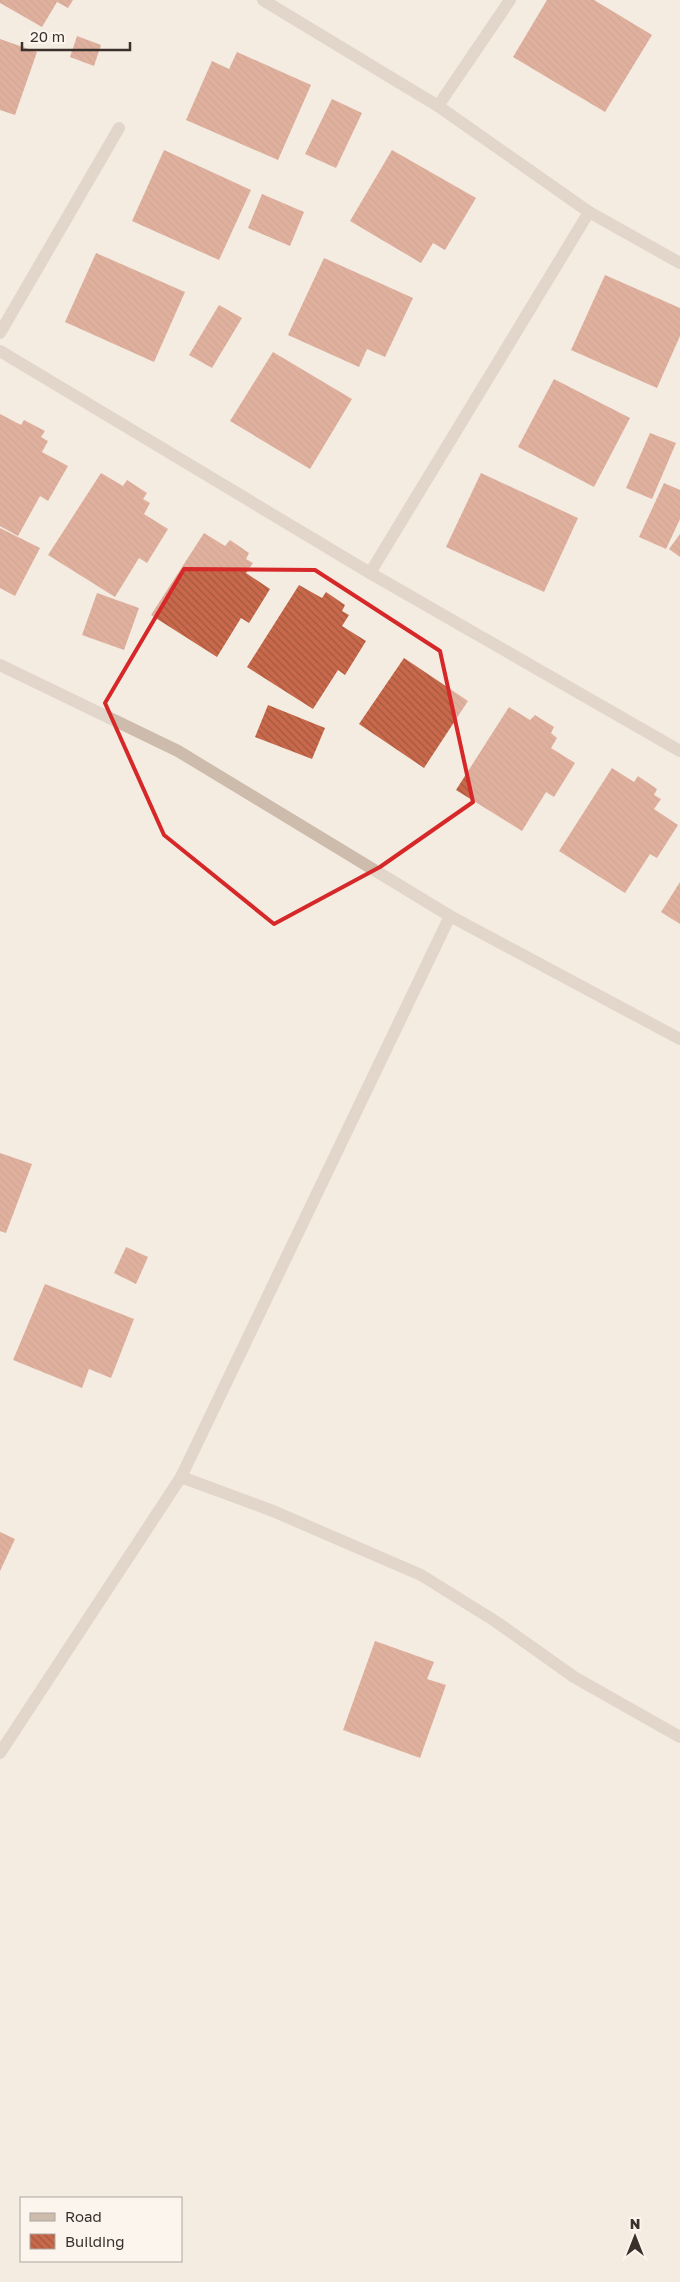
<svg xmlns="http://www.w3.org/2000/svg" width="680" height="2282" font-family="'Golos Text',sans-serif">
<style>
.building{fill:url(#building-back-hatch)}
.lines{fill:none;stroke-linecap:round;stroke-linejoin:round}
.street{stroke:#cdbbac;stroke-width:12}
.marked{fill:none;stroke:#d62828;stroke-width:4;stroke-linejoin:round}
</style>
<defs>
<pattern id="building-back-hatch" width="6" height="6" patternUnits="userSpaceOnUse" patternTransform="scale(1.25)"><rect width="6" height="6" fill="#c8694b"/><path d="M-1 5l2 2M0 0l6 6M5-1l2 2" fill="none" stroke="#a4573f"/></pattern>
</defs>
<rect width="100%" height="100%" fill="#f4ebe1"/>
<g class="building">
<path d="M0,0H73L68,8L57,2L42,27L0,3Z"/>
<path d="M547,0H594L652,35L605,112L513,57Z"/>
<path d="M77,36L101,45L94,66L70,57Z"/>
<path d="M0,39L37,52L15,115L0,110Z"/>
<path d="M237,52L311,85L278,160L186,120L212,61L229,69Z"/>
<path d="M332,99L362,113L336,168L305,154Z"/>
<path d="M164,150L251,190L219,260L132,221Z"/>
<path d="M392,150L476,198L445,250L433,243L421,263L350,221Z"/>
<path d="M262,194L304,212L290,246L248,228Z"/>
<path d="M96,253L185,292L154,362L65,322Z"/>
<path d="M324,258L413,298L385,357L367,349L359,367L288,335Z"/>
<path d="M605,275L680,308V336L657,388L571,350Z"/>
<path d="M219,305L242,318L212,368L189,355Z"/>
<path d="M273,352L352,399L310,469L230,421Z"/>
<path d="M554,379L630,418L594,487L518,447Z"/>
<path d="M0,414L21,425L24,420L45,431L41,437L48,441L42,452L68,466L48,501L40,496L18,536L0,526Z"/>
<path d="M650,433L676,443L652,499L626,488Z"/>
<path d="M101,473L123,486L127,480L147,493L143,499L150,503L144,514L168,529L147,563L139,558L115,597L48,555Z"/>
<path d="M481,473L578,518L544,592L446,547Z"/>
<path d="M664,483L680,490V519L666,549L639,537Z"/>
<path d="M0,528L40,548L15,596L0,588Z"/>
<path d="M204,533L225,546L230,540L249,553L246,559L253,563L246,573L270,589L249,623L241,618L217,657L151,615Z"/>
<path d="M680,534V557L669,549Z"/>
<path d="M299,585L322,598L326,592L345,605L342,611L349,615L342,626L366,641L345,675L338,670L313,709L247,667Z"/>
<path d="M97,593L139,608L124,650L82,635Z"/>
<path d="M404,658L468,701L424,768L359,724Z"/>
<path d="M268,705L325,728L312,759L255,737Z"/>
<path d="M509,707L530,720L535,715L554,727L551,733L557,738L551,748L575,763L554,797L546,792L522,831L456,790Z"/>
<path d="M612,768L634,782L638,776L657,789L654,795L661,799L654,809L678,825L657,858L650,854L625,893L559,851Z"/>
<path d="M680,882V924L661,912Z"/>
<path d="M0,1153L32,1164L6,1233L0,1231Z"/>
<path d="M126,1247L148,1257L136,1284L114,1273Z"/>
<path d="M45,1284L134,1319L111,1378L89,1369L82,1388L13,1360Z"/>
<path d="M0,1532L15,1539L0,1571Z"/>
<path d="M375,1641L434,1662L427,1679L446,1685L420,1758L343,1730Z"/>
</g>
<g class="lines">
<g class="street">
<path d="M263,0L438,106L589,212L680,263"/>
<path d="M438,106L510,0"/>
<path d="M0,333L119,128"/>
<path d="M0,351L370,573L680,751"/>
<path d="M370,573L589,212"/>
<path d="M0,665L178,751L450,916L680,1039"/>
<path d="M181,1477L273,1511L421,1575L495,1621L574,1677L680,1737"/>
<path d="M0,1753L181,1477L450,916"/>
</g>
</g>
<path d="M0 0H680V2282H0ZM184,569L315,570L440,651L473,802L380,867L274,924L164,835L105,703Z" fill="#f4ebe1" fill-opacity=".55" fill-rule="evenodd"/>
<path class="marked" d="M184,569L315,570L440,651L473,802L380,867L274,924L164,835L105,703Z"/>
<rect x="20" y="2197" width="162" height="65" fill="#fbf5ee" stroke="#aea6a0"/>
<rect x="30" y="2213" width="25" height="8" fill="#cdbbac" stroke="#aea6a0"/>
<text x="65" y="2222" font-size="15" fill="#3b302b">Road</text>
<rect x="30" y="2234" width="25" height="15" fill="url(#building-back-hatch)" stroke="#aea6a0"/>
<text x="65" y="2247" font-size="15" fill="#3b302b">Building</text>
<g transform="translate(635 2237)" stroke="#fbf5ee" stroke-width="4" paint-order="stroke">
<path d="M0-4L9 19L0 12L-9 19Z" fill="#3b302b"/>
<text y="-8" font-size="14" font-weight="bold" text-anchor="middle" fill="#3b302b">N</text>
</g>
<path d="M22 42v8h108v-8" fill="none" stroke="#3b302b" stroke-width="2.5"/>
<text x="30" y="42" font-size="15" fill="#3b302b" stroke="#fbf5ee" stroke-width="4" paint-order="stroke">20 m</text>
</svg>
